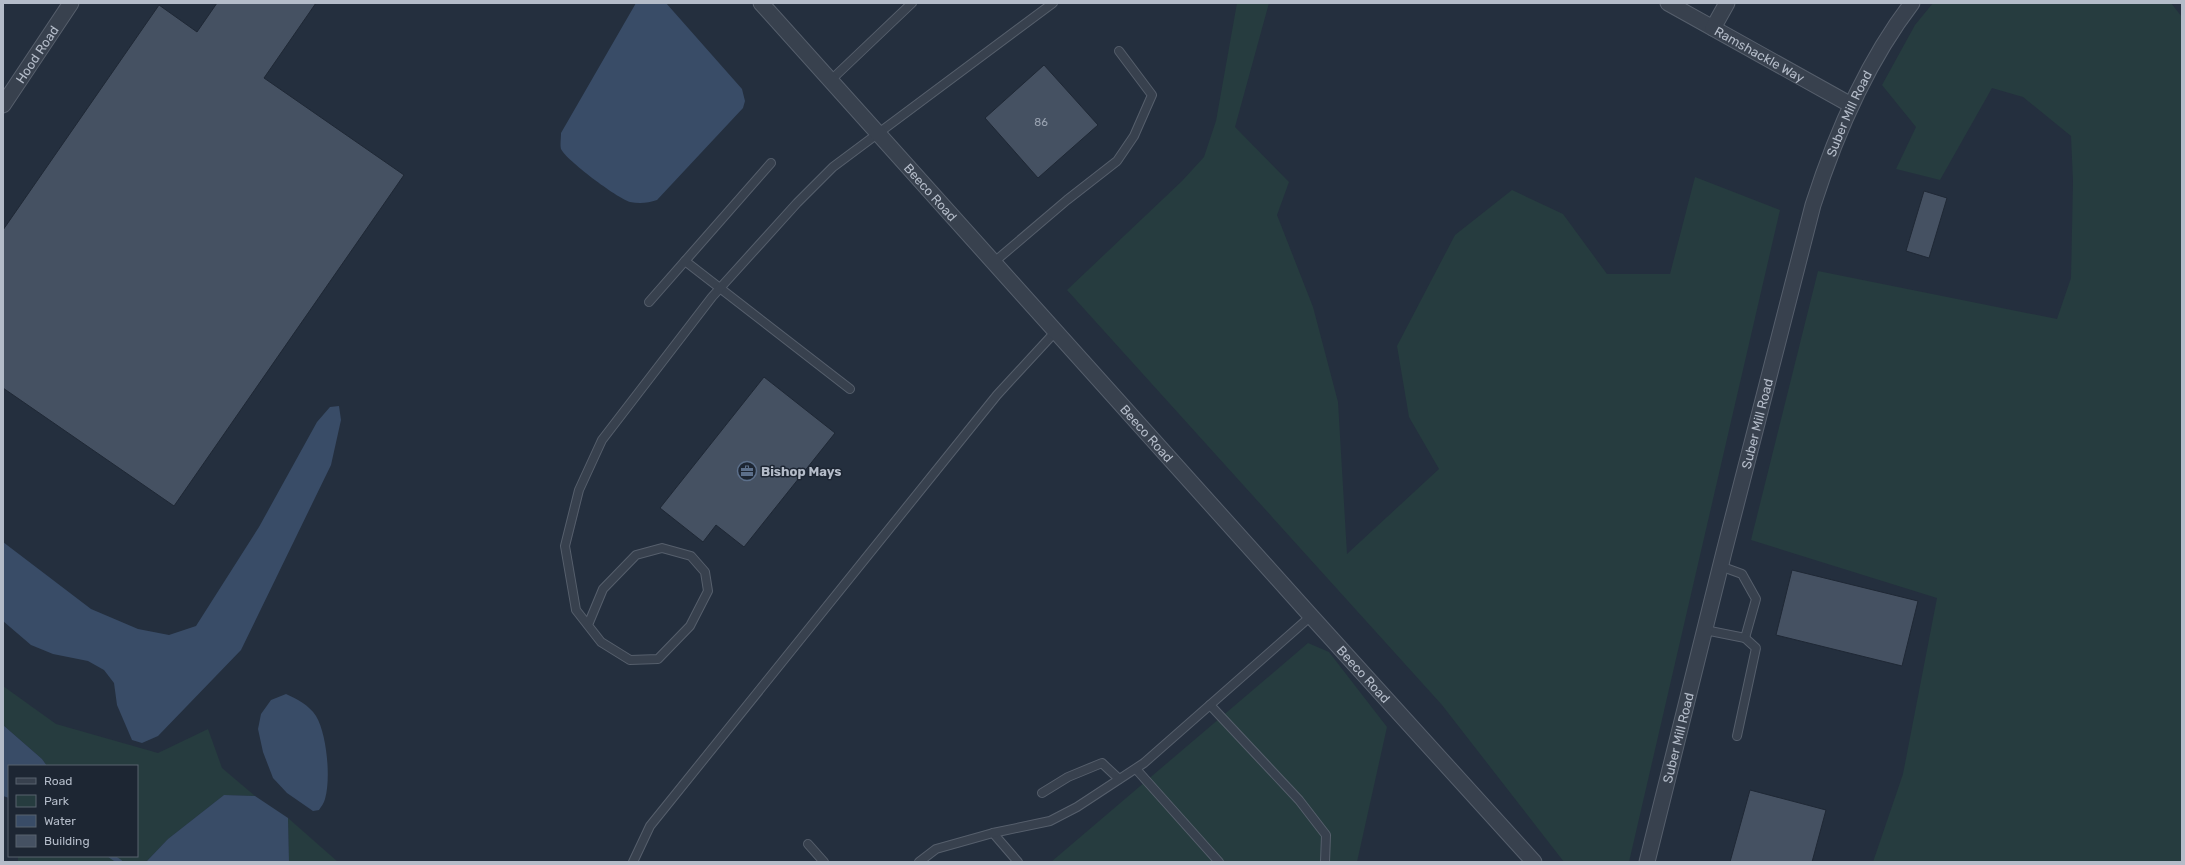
<svg xmlns="http://www.w3.org/2000/svg" width="2185" height="865" font-family="Rubik,sans-serif">
<style>
.green{fill:#263c3f}
.water{fill:#394c67}
.lines{fill:none;stroke-linecap:round;stroke-linejoin:round}
.stream{stroke:#394c67;stroke-width:5}
.building{fill:#455162;stroke:#1f2835}
.service-casing{stroke:#565f6c;stroke-width:10}
.minor-casing{stroke:#565f6c;stroke-width:17}
.service{stroke:#38414e;stroke-width:8}
.minor{stroke:#38414e;stroke-width:15}
.labels{text-anchor:middle;stroke-width:3;stroke-linejoin:round;paint-order:stroke}
.number-label{font-size:11px;fill:#98a1af}
.street-label{font-size:13px;fill:#b4bcc9;stroke:#1d2633}
.poi-label{font-size:13px;font-weight:bold;fill:#b4bcc9;stroke:#1d2633;text-anchor:start}
</style>
<rect width="100%" height="100%" fill="#242f3e"/>
<g class="green">
<path d="M1237,3H1269L1235,127L1289,182L1277,215L1313,307L1338,402L1347,554L1439,469L1409,417L1397,346L1455,235L1512,190L1563,214L1607,274H1670L1695,177L1780,210L1629,862H1564L1442,705L1067,290L1182,181L1204,157L1216,121Z"/>
<path d="M1933,3H2171L2182,17V862H1873L1903,774L1937,598L1751,540L1818,271L2057,319L2071,278L2073,181L2071,136L2023,97L1992,88L1940,180L1896,169L1916,127L1882,85L1915,25Z"/>
<path d="M1308,643L1329,652L1387,727L1357,862H1051Z"/>
<path d="M3,686L56,724L158,753L208,729L222,768L255,796L224,795L168,839L146,862H18V856H137V766H47L42,759L3,725Z"/>
<path d="M288,818L338,862H289Z"/>
</g>
<g class="water">
<path d="M636,3H666L742,89L745,101L743,108L657,200C648,203 640,204 630,202C617,198 566,160 561,149C560,145 561,138 561,133Z"/>
<path d="M339,406L341,420L331,465L241,650L158,736L142,743L132,740L117,705L114,683L104,670L88,661L53,654L31,645L3,621V542L91,609L138,629L169,635L196,626L259,527L317,422L330,407Z"/>
<path d="M286,694C297,699 309,705 316,716C327,734 331,779 325,799C324,803 321,807 319,810L313,811L287,793L273,778L263,752L258,729L261,714L271,700Z"/>
<path d="M3,725L42,759L47,766H9V798L3,796Z"/>
<path d="M224,795L255,796L288,818L289,862H146L168,839Z"/>
</g>
<g class="lines">
<path class="stream" d="M111,856L120,862"/>
</g>
<g class="building">
<path d="M217,3H316L264,78L404,175L174,506L3,388V230L159,5L197,32Z"/>
<path d="M1044,65L1098,125L1038,178L985,118Z"/>
<path d="M1924,191L1947,198L1929,258L1906,251Z"/>
<path d="M764,377L835,433L744,547L716,525L703,542L660,508Z"/>
<path d="M1792,570L1918,601L1902,666L1776,635Z"/>
<path d="M1750,790L1826,810L1812,862H1730Z"/>
</g>
<g class="lines">
<defs>
<g id="service">
<path d="M831,80L912,3"/>
<path d="M685,261L850,389"/>
<path d="M993,263L1067,200L1117,161L1134,136L1152,95L1119,51"/>
<path d="M649,302L771,163"/>
<path d="M588,625L603,589L636,555L662,548L691,556L705,572L708,591L690,626L658,659L630,660L601,642L576,610L565,546L579,490L602,440L712,297L797,203L833,167L1053,3"/>
<path d="M1705,630L1745,638L1756,599L1742,574L1720,566"/>
<path d="M1210,705L1299,800L1326,835L1325,862"/>
<path d="M1737,736L1756,648L1745,638"/>
<path d="M1136,769L1219,862"/>
<path d="M1042,793L1068,777L1102,763L1119,779"/>
<path d="M993,833L1018,862"/>
<path d="M808,844L824,862"/>
<path d="M633,862L650,826L997,395L1056,331"/>
<path d="M919,862L936,849L993,833L1050,821L1077,807L1144,763L1311,616"/>
</g>
<g id="minor">
<path id="s1" d="M761,3L1311,616L1534,862"/>
<path id="s2" d="M1668,3L1851,105"/>
<path d="M1713,28L1727,3"/>
<path id="s3" d="M3,105L71,3"/>
<path id="s4" d="M1647,862L1724,552L1813,205C1836,133 1866,63 1912,3"/>
</g>
</defs>
<use href="#service" class="service-casing"/>
<use href="#minor" class="minor-casing"/>
<use href="#service" class="service"/>
<use href="#minor" class="minor"/>
</g>
<defs>
<symbol id="office-ring" viewBox="-11 -11 22 22"><circle r="9.5" fill="#1d2633" stroke="#5c6f8a" stroke-width="1.5"/><path d="M-6-3h4V-5.5h4V-3h4V5H-6ZM-1-4.5V-3h2v-1.5ZM-6 0V1H6V0Z" fill="#5c6f8a"/></symbol>
</defs>
<g fill-rule="evenodd">
<use href="#office-ring" x="736" y="460" width="22" height="22"/>
</g>
<g class="labels">
<g class="number-label">
<text x="1041" y="126">86</text>
</g>
<g class="street-label">
<text dy="5" stroke="none"><textPath href="#s3" startOffset="61">Hood Road</textPath></text>
<text dy="5" stroke="none"><textPath href="#s2" startOffset="105">Ramshackle Way</textPath></text>
<text dy="5" stroke="none"><textPath href="#s4" startOffset="776">Suber Mill Road</textPath></text>
<text dy="5" stroke="none"><textPath href="#s1" startOffset="254">Beeco Road</textPath></text>
<text dy="5" stroke="none"><textPath href="#s4" startOffset="452">Suber Mill Road</textPath></text>
<text dy="5" stroke="none"><textPath href="#s1" startOffset="578">Beeco Road</textPath></text>
<text dy="5" stroke="none"><textPath href="#s1" startOffset="902">Beeco Road</textPath></text>
<text dy="5" stroke="none"><textPath href="#s4" startOffset="128">Suber Mill Road</textPath></text>
</g>
<g class="poi-label">
<text x="761" y="476">Bishop Mays</text>
</g>
</g>
<rect width="2185" height="865" fill="none" stroke="#b4bcc9" stroke-width="8"/>
<rect x="8" y="765" width="130" height="92" fill="#1d2633" stroke="#59626f"/>
<rect x="16" y="778" width="20" height="6" fill="#38414e" stroke="#59626f"/>
<text x="44" y="785" font-size="12" fill="#b4bcc9">Road</text>
<rect x="16" y="795" width="20" height="12" fill="#263c3f" stroke="#59626f"/>
<text x="44" y="805" font-size="12" fill="#b4bcc9">Park</text>
<rect x="16" y="815" width="20" height="12" fill="#394c67" stroke="#59626f"/>
<text x="44" y="825" font-size="12" fill="#b4bcc9">Water</text>
<rect x="16" y="835" width="20" height="12" fill="#455162" stroke="#59626f"/>
<text x="44" y="845" font-size="12" fill="#b4bcc9">Building</text>
</svg>
